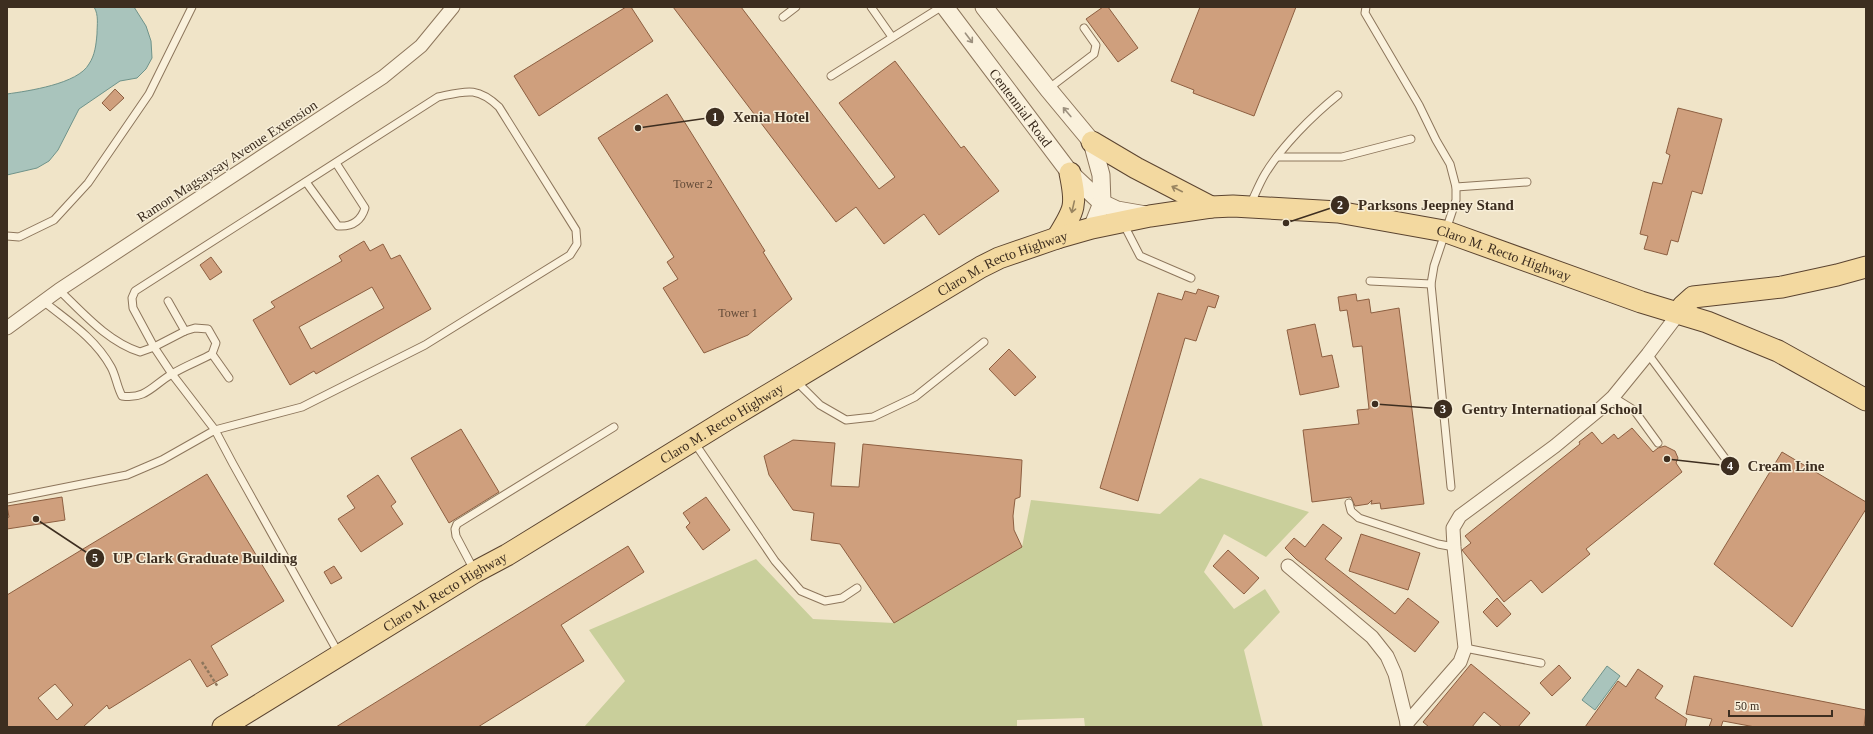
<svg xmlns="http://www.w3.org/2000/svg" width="1873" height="734" font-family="Georgia,serif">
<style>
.green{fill:#c9cf9b}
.water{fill:#a9c4bc;stroke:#6f938a}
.building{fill:#cf9f7d;stroke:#8d5f41;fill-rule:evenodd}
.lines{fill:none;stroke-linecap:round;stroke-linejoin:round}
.service-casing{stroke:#8d765c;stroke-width:9}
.minor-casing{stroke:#8d765c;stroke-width:15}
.tertiary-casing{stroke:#8d765c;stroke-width:19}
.primary-casing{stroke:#5b4430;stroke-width:23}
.path{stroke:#8d765c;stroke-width:2.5;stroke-dasharray:3 2;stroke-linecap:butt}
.service{stroke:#faf1dc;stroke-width:7}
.minor{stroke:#faf1dc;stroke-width:13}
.tertiary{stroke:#faf1dc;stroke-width:17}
.primary{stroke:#f3d9a0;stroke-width:21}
.oneway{stroke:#9c907e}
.oneway2{stroke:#988460}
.labels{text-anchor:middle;stroke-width:3;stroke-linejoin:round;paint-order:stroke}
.number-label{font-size:12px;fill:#624a37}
.street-label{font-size:14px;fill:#3d2e20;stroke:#f7eed8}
.leader{fill:none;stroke:#3d2e20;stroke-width:1.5}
.callout-dot{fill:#3d2e20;stroke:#f7eed8;stroke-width:1.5}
.mark-label{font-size:12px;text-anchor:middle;font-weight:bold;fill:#fff}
.callout-label{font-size:15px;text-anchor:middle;font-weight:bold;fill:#3d2e20;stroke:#f7eed8;stroke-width:3;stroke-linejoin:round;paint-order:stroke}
</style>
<rect width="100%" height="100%" fill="#f0e4c8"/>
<path class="green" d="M1200,478L1309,512L1266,557L1224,534L1204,572L1234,609L1265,589L1280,612L1244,650L1263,727H1085L1084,718L1017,720V727H584L625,681L589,630L756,559L813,619L894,623L1022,547L1031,500L1160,514Z"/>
<g class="water">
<path d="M94,7H134L146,26L151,41L152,58L146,69L137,78L120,81L79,109L58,150L49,161L37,168L7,175V94C28,91 78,84 89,64C95,55 96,45 97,34C97,25 99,15 94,7Z"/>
<path d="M1607,666L1620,676L1595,710L1582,700Z"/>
</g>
<g class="building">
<path d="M626,7H631L653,41L539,116L514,76Z"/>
<path d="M673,7H741L879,189L895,177L839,103L895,61L961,148L964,146L999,191L939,235L924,214L884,244L856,207L836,222Z"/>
<path d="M1103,7H1108L1138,48L1118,62L1086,19Z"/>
<path d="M1200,7H1296L1254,116L1193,93L1194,90L1171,81Z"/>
<path d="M115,89L124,98L110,111L102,103Z"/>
<path d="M667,94L765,251L763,252L792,299L748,335L704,353L663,288L678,279L667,262L674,257L598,138Z"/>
<path d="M1678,108L1722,119L1702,194L1692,191L1678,242L1671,240L1667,255L1644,249L1648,236L1640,234L1653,182L1662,184L1670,155L1666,153Z"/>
<path d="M364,241L370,251L383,244L391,259L400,255L431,309L316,374L314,371L290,385L253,320L275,307L271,302L342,261L339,256ZM372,287L384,308L311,349L299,327Z"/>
<path d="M211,257L222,272L210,280L200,265Z"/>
<path d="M1198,289L1219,296L1215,308L1208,306L1196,341L1185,338L1138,501L1100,488L1158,293L1182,300L1185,291L1196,294Z"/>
<path d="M1356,294L1357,301L1369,299L1371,313L1399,308L1424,504L1381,509L1380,503L1371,504L1372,500L1368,504L1355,506L1351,497L1312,502L1303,430L1359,424L1357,410L1369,409L1362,346L1353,347L1347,310L1340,311L1338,297Z"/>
<path d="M1315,324L1322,357L1332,355L1339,387L1300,395L1287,330Z"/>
<path d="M1009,349L1036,377L1015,396L989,369Z"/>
<path d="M1632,428L1653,452L1658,448L1665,446L1675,451L1678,458L1676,463L1682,472L1586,549L1590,554L1542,593L1531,580L1504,602L1462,550L1471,543L1465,536L1580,444L1579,442L1592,432L1602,444L1614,434L1618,439Z"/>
<path d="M461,429L499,492L449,523L411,458Z"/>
<path d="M793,440L835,443L831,486L859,487L863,444L1022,460L1020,497L1015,499L1013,516L1014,530L1022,547L894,623L840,544L811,540L814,513L793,510L769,475L764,456Z"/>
<path d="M1782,452L1866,502V509L1792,627L1714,564Z"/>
<path d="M207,474L284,601L211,646L228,675L207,687L190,659L109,709L107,705L83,727H7V595ZM55,684L73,705L57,720L38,698Z"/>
<path d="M378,475L396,502L391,506L403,524L361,552L338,519L355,508L347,496Z"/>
<path d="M62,497L65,520L7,529V518L9,517L7,506Z"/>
<path d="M706,497L730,530L703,550L686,527L690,523L683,513Z"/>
<path d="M1323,524L1342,538L1325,559L1395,614L1408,598L1439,622L1415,652L1296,559L1285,548L1294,538L1305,547Z"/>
<path d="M1361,534L1420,553L1408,590L1349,571Z"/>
<path d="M628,546L644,572L561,625L584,661L478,727H336Z"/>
<path d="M1228,550L1259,578L1244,594L1213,566Z"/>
<path d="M334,566L342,578L331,584L324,572Z"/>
<path d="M1497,598L1511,614L1497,627L1483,612Z"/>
<path d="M1471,664L1530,713L1518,727H1502L1484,712L1472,727H1429L1423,722Z"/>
<path d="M1559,665L1571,678L1552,696L1540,683Z"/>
<path d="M1638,669L1663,686L1655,698L1687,719L1685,727H1585L1618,681L1626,687Z"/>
<path d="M1694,676L1866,710L1864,727H1755L1723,721L1721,727H1709L1712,719L1686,714Z"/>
</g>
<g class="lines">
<defs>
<g id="service">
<path d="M871,7L892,37"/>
<path d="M1366,7L1365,13L1419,105L1436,140L1450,164L1456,187V200L1434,266L1431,284L1451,487"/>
<path d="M783,17L796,7"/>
<path d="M831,76L941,7"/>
<path d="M1048,89L1094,54L1096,45L1084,28"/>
<path d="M1277,157H1342L1411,139"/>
<path d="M306,182L338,226C352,227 361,221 365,208L336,163"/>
<path d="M1456,187L1527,182"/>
<path d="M1250,205C1255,195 1259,184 1265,174C1282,146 1312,116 1338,95"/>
<path d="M1123,223L1140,256L1191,278"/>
<path d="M7,236L19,237L54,220L88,183L149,94L192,7"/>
<path d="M1370,281L1431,284"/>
<path d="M43,301C68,321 95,338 111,367C116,376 117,387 122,396C146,400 154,384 172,374C185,366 199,361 212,354L216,343L208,329L195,328L185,331L154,347L140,352C108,342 83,313 59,290"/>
<path d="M168,301L185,331"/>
<path d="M212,354L229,378"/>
<path d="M1648,354L1733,469"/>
<path d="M796,381L820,405L846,420L873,417L915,397L984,342"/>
<path d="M1613,397L1634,410L1658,443"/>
<path d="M694,442L775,561L801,591L825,601L842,598L857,588"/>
<path d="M7,499L127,475L162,460L215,430L302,407L425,345L570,255L577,244L576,230L499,107C477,86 466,91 438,97L135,291L132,298L133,308L154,347L172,374L215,430L233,464L339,654"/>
<path d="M1349,503L1351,511L1359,518L1438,544L1454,547"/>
<path d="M474,570L456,536L455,529L457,524L614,427"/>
<path d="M1465,648L1541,663"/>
</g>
<g id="minor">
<path d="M7,328L59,290L383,77L421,46L453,7"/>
<path d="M1288,566L1372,637L1387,656L1395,674L1407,723"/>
<path d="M1407,727V723L1460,662L1465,648L1454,547L1453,528L1460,516L1555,446L1601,408L1613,397L1648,354L1679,313"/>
</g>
<g id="tertiary">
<path id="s1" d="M945,7L1070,173L1102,203L1117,210L1146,215"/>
<path d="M984,7L1048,89L1092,142L1101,175L1102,203L1092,228"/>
</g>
<g id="primary">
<path d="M1092,142L1136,168L1211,207"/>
<path d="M1057,238C1075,209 1077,206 1070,173"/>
<path d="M1679,313L1683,306L1693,297L1782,287L1837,275L1866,267"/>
<path id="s2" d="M223,727L475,572L507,555L728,419L981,267L999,258L1057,238L1092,228L1150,216L1211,207L1233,206L1338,212L1444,231L1641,302L1707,322L1778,351L1866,400"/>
</g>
</defs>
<use href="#service" class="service-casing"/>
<use href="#minor" class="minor-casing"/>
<use href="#tertiary" class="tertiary-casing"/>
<use href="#primary" class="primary-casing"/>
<path class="path" d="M202,662L218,687"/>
<use href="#service" class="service"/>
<use href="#minor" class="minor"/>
<use href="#tertiary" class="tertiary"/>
<use href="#primary" class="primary"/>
</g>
<defs><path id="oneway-shaft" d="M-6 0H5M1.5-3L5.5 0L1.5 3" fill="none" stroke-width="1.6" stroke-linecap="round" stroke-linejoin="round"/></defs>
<g class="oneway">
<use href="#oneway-shaft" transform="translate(969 38) rotate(53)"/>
<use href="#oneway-shaft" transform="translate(1067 112) rotate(-130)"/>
</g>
<g class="oneway2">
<use href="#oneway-shaft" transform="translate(1177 189) rotate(-153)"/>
<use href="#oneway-shaft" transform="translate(1073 207) rotate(103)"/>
</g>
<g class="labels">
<g class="number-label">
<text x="693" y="188">Tower 2</text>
<text x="738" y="317">Tower 1</text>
</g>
<g class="street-label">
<text dy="5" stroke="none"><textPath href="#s1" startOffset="126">Centennial Road</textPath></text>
<text transform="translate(227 161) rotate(-33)" y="5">Ramon Magsaysay Avenue Extension</text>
<text dy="5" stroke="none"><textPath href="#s2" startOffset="1424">Claro M. Recto Highway</textPath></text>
<text dy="5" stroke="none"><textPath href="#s2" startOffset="908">Claro M. Recto Highway</textPath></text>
<text dy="5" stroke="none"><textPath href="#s2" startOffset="584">Claro M. Recto Highway</textPath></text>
<text dy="5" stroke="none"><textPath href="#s2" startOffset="260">Claro M. Recto Highway</textPath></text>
</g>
</g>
<path class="leader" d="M638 128L715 117M1286 223L1340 205M1375 404L1443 409M1667 459L1730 466M36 519L95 558"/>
<g class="callout-dot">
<circle cx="638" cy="128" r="4"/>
<circle cx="1286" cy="223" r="4"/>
<circle cx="1375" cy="404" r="4"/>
<circle cx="1667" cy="459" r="4"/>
<circle cx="36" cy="519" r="4"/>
<circle cx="715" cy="117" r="10"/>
<circle cx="1340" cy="205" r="10"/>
<circle cx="1443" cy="409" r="10"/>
<circle cx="1730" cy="466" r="10"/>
<circle cx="95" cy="558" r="10"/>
</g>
<g class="mark-label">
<text x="715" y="121">1</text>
<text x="1340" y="209">2</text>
<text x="1443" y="413">3</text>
<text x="1730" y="470">4</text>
<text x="95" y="562">5</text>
</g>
<g class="callout-label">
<text x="771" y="122">Xenia Hotel</text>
<text x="1436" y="210">Parksons Jeepney Stand</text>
<text x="1552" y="414">Gentry International School</text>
<text x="1786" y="471">Cream Line</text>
<text x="205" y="563">UP Clark Graduate Building</text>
</g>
<rect width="1873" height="734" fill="none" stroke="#3d2e20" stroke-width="16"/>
<path d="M1729 710v6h103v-6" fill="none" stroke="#3d2e20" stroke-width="2"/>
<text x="1735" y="710" font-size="12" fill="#3d2e20" stroke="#f7eed8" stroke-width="3" paint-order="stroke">50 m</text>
</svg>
